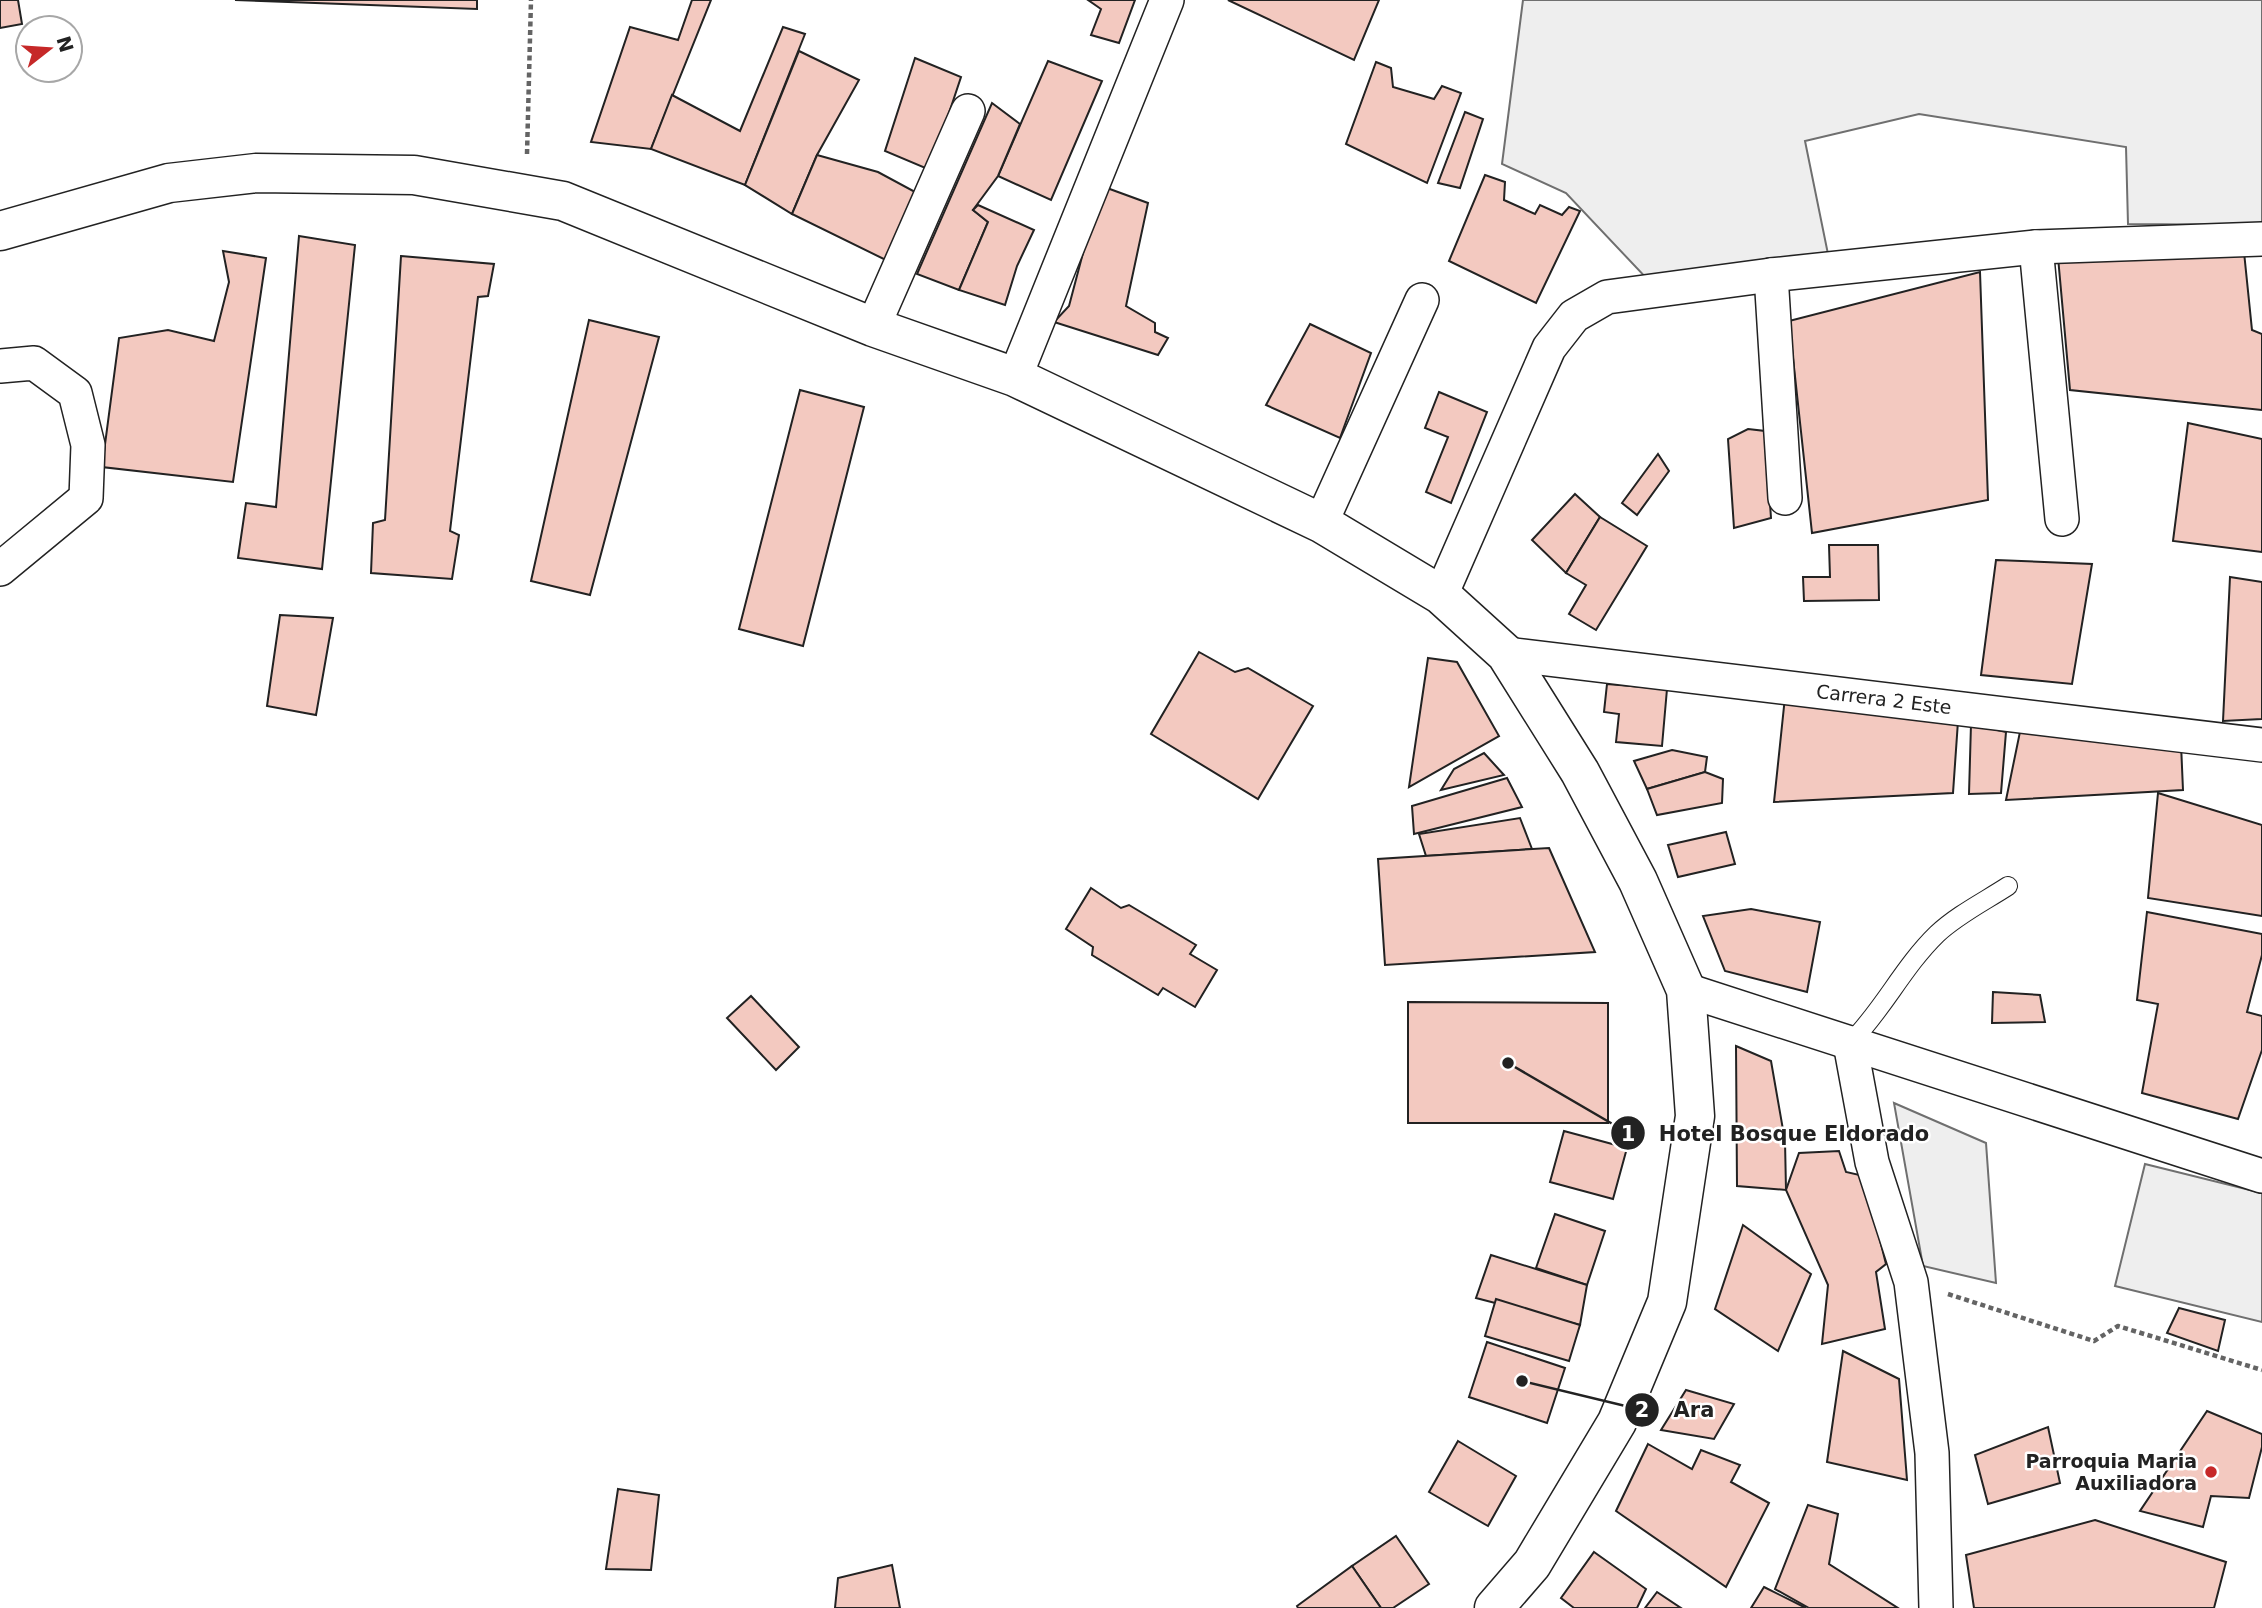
<svg xmlns="http://www.w3.org/2000/svg" width="2262" height="1608" font-family="'DejaVu Sans',sans-serif">
<style>
.green{fill:#eee;stroke:#6f6f6f;stroke-width:2}
.building{fill:#f3c9c0;stroke:#222;stroke-width:2}
.lines{fill:none;stroke-linecap:round;stroke-linejoin:round}
.lane-casing{stroke:#222;stroke-width:20}
.street-casing{stroke:#222;stroke-width:36}
.secondary-casing{stroke:#222;stroke-width:41}
.path{stroke:#646464;stroke-width:4.5;stroke-dasharray:5 3.5;stroke-linecap:butt}
.lane{stroke:#fff;stroke-width:18}
.street{stroke:#fff;stroke-width:33}
.secondary{stroke:#fff;stroke-width:38}
.poi-dot{fill:#c62828;stroke:#fff;stroke-width:2.5}
.labels{text-anchor:middle;stroke-width:5;stroke-linejoin:round;paint-order:stroke}
.street-label{font-size:19px;fill:#222;stroke:#fff}
.poi-label{font-size:19px;font-weight:bold;fill:#222;stroke:#fff;text-anchor:end}
.leader{fill:none;stroke:#222;stroke-width:2.5}
.callout-dot{fill:#222;stroke:#fff;stroke-width:2.5}
.mark-label{font-size:21px;text-anchor:middle;font-weight:bold;fill:#fff}
.callout-label{font-size:21px;text-anchor:middle;font-weight:bold;fill:#222;stroke:#fff;stroke-width:5;stroke-linejoin:round;paint-order:stroke}
</style>
<rect width="100%" height="100%" fill="#fff"/>
<g class="green">
<path d="M1523,0H2262V225L2128,224L2126,147L1919,114L1805,141L1829,259L1650,282L1566,193L1502,164Z"/>
<path d="M1894,1103L1986,1143L1996,1283L1923,1266Z"/>
<path d="M2145,1164L2262,1193V1322L2115,1286Z"/>
</g>
<g class="building">
<path d="M0,0H18L22,24L0,28Z"/>
<path d="M235,0H477V9Z"/>
<path d="M692,0H711L651,149L591,142L630,27L678,40Z"/>
<path d="M1088,0H1135L1119,43L1091,35L1101,9Z"/>
<path d="M1228,0H1379L1354,60Z"/>
<path d="M783,27L805,34L745,185L651,149L672,95L740,131Z"/>
<path d="M799,51L859,80L817,155L792,214L745,185Z"/>
<path d="M915,58L961,77L930,170L885,151Z"/>
<path d="M1048,61L1102,81L1051,200L998,176Z"/>
<path d="M1376,62L1391,68L1393,87L1434,99L1442,86L1461,93L1427,183L1346,144Z"/>
<path d="M992,103L1020,124L998,176L973,210L988,222L959,290L917,274Z"/>
<path d="M1465,112L1483,119L1460,188L1438,183Z"/>
<path d="M817,155L878,172L917,193L892,263L792,214Z"/>
<path d="M1485,175L1505,182L1504,200L1535,214L1540,205L1562,215L1569,207L1580,211L1536,303L1449,261Z"/>
<path d="M1107,188L1148,203L1126,306L1155,323V332L1168,338L1158,355L1054,322L1069,306L1088,234Z"/>
<path d="M978,205L1034,230L1017,266L1005,305L959,290L988,222L973,210Z"/>
<path d="M299,236L355,245L322,569L238,558L246,503L276,507Z"/>
<path d="M223,251L266,258L233,482L102,467L119,338L168,330L214,341L229,282Z"/>
<path d="M2244,252L2252,330L2262,334V410L2070,390L2058,257Z"/>
<path d="M401,256L494,264L488,296L478,297L450,531L459,535L452,579L371,573L373,523L385,520Z"/>
<path d="M1980,272L1988,500L1812,533L1789,321Z"/>
<path d="M589,320L659,337L590,595L531,581Z"/>
<path d="M1310,324L1371,353L1340,438L1266,405Z"/>
<path d="M800,390L864,407L803,646L739,629Z"/>
<path d="M1439,392L1487,412L1451,503L1426,492L1448,437L1425,428Z"/>
<path d="M2188,423L2262,439V552L2173,541Z"/>
<path d="M1748,429L1765,431L1771,518L1734,528L1728,439Z"/>
<path d="M1658,454L1669,471L1637,515L1622,503Z"/>
<path d="M1575,494L1600,517L1566,573L1532,540Z"/>
<path d="M1600,517L1647,546L1596,630L1569,614L1586,585L1566,573Z"/>
<path d="M1829,545H1878L1879,600L1804,601L1803,577H1830Z"/>
<path d="M1996,560L2092,564L2072,684L1981,675Z"/>
<path d="M2230,577L2262,582V719L2223,721Z"/>
<path d="M280,615L333,618L316,715L267,706Z"/>
<path d="M1199,652L1235,672L1248,668L1313,706L1258,799L1151,734Z"/>
<path d="M1428,658L1457,662L1499,736L1409,787Z"/>
<path d="M1607,684L1667,689L1662,746L1616,742L1619,714L1604,712Z"/>
<path d="M1785,697L1958,721L1953,793L1774,802Z"/>
<path d="M2022,722L2181,744L2183,790L2006,800Z"/>
<path d="M1971,724L2006,732L2001,793L1969,794Z"/>
<path d="M1672,750L1707,757L1705,772L1647,789L1634,761Z"/>
<path d="M1484,753L1504,775L1441,790L1454,769Z"/>
<path d="M1705,772L1723,779L1722,803L1657,815L1647,789Z"/>
<path d="M1507,778L1522,807L1414,834L1412,806Z"/>
<path d="M2158,793L2262,825V916L2148,898Z"/>
<path d="M1520,818L1532,849L1426,856L1419,834Z"/>
<path d="M1726,832L1735,864L1678,877L1668,845Z"/>
<path d="M1549,848L1595,952L1385,965L1378,859Z"/>
<path d="M1091,888L1121,908L1129,905L1196,945L1190,954L1217,970L1195,1007L1163,988L1158,995L1092,955L1093,947L1066,929Z"/>
<path d="M1751,909L1820,922L1807,992L1725,971L1703,916Z"/>
<path d="M2147,912L2262,934V955L2247,1012L2262,1016V1050L2238,1119L2142,1093L2158,1004L2137,1000Z"/>
<path d="M1993,992L2040,995L2045,1022L1992,1023Z"/>
<path d="M751,996L799,1047L776,1070L727,1018Z"/>
<path d="M1408,1002L1608,1003V1123H1408Z"/>
<path d="M1736,1046L1771,1061L1785,1141L1786,1190L1737,1186Z"/>
<path d="M1564,1131L1627,1148L1613,1199L1550,1182Z"/>
<path d="M1839,1151L1846,1172L1864,1176L1886,1264L1876,1272L1885,1329L1822,1344L1828,1285L1786,1190L1799,1153Z"/>
<path d="M1555,1214L1605,1231L1587,1285L1536,1268Z"/>
<path d="M1743,1225L1811,1274L1778,1351L1715,1309Z"/>
<path d="M1491,1255L1587,1285L1580,1325L1476,1298Z"/>
<path d="M1496,1299L1580,1325L1569,1361L1485,1336Z"/>
<path d="M2179,1308L2225,1320L2218,1351L2167,1333Z"/>
<path d="M1487,1342L1565,1368L1547,1423L1469,1397Z"/>
<path d="M1843,1351L1899,1379L1907,1480L1827,1462Z"/>
<path d="M1686,1390L1734,1404L1714,1439L1661,1430Z"/>
<path d="M2207,1411L2262,1434V1447L2249,1498L2211,1496L2203,1527L2140,1511Z"/>
<path d="M2048,1427L2060,1483L1988,1504L1975,1455Z"/>
<path d="M1458,1441L1516,1476L1488,1526L1429,1492Z"/>
<path d="M1648,1444L1692,1469L1701,1450L1740,1465L1731,1482L1769,1503L1726,1587L1616,1511Z"/>
<path d="M618,1489L659,1495L651,1570L606,1569Z"/>
<path d="M1808,1505L1838,1514L1829,1564L1898,1608H1809L1775,1589Z"/>
<path d="M2095,1520L2226,1562L2214,1608H1974L1966,1555Z"/>
<path d="M1396,1536L1429,1584L1393,1608H1381L1352,1566Z"/>
<path d="M1594,1552L1646,1589L1637,1608H1574L1561,1598Z"/>
<path d="M892,1565L900,1608H835L838,1578Z"/>
<path d="M1352,1566L1381,1608H1298L1297,1606Z"/>
<path d="M1764,1587L1806,1608H1751Z"/>
<path d="M1657,1592L1681,1608H1645Z"/>
</g>
<g class="lines">
<defs>
<path id="lane" d="M1850,1043C1883,1010 1903,967 1937,934C1957,915 1985,901 2008,886"/>
<g id="street">
<path d="M2036,247L2062,519"/>
<path d="M1771,275L1785,498"/>
<path d="M873,327L968,111"/>
<path d="M0,366L34,363L75,393L88,445L86,498L0,569"/>
<path d="M1015,377L1167,0"/>
<path d="M1321,523L1422,300"/>
<path d="M1441,595L1549,348L1574,316L1607,297L1771,275L2036,247L2262,239"/>
<path d="M1506,654L2262,745"/>
<path d="M1686,990L2262,1176"/>
<path d="M1850,1043L1872,1162L1911,1282L1932,1453L1936,1608"/>
</g>
<path id="secondary" d="M0,231L169,183L256,173L414,175L563,201L873,327L1015,377L1321,523L1441,595L1506,654L1580,772L1638,881L1686,990L1695,1116L1667,1302L1617,1422L1532,1564L1494,1608"/>
</defs>
<use href="#lane" class="lane-casing"/>
<use href="#street" class="street-casing"/>
<use href="#secondary" class="secondary-casing"/>
<g class="path">
<path d="M527,154L531,0"/>
<path d="M1948,1294L2094,1341L2118,1326L2262,1370"/>
</g>
<use href="#lane" class="lane"/>
<use href="#street" class="street"/>
<use href="#secondary" class="secondary"/>
</g>
<circle class="poi-dot" cx="2211" cy="1472" r="7"/>
<g class="labels">
<g class="street-label">
<text transform="translate(1884 699) rotate(7)" y="7">Carrera 2 Este</text>
</g>
<g class="poi-label">
<text x="2197" y="1468">Parroquia Maria<tspan x="2197" dy="22">Auxiliadora</tspan></text>
</g>
</g>
<path class="leader" d="M1508 1063L1628 1133M1522 1381L1642 1410"/>
<g class="callout-dot">
<circle cx="1508" cy="1063" r="7"/>
<circle cx="1522" cy="1381" r="7"/>
<circle cx="1628" cy="1133" r="18"/>
<circle cx="1642" cy="1410" r="18"/>
</g>
<g class="mark-label">
<text x="1628" y="1141">1</text>
<text x="1642" y="1417">2</text>
</g>
<g class="callout-label">
<text x="1794" y="1141">Hotel Bosque Eldorado</text>
<text x="1694" y="1417">Ara</text>
</g>
<g transform="translate(49 49) rotate(73)"><circle r="33" fill="#ffffff" stroke="#a7a7a7" stroke-width="2"/>
<path d="M0-5L12 26L0 18L-12 26Z" fill="#c62828"/>
<text y="-10" font-size="19" font-weight="bold" text-anchor="middle" fill="#222222">N</text>
</g>
</svg>
